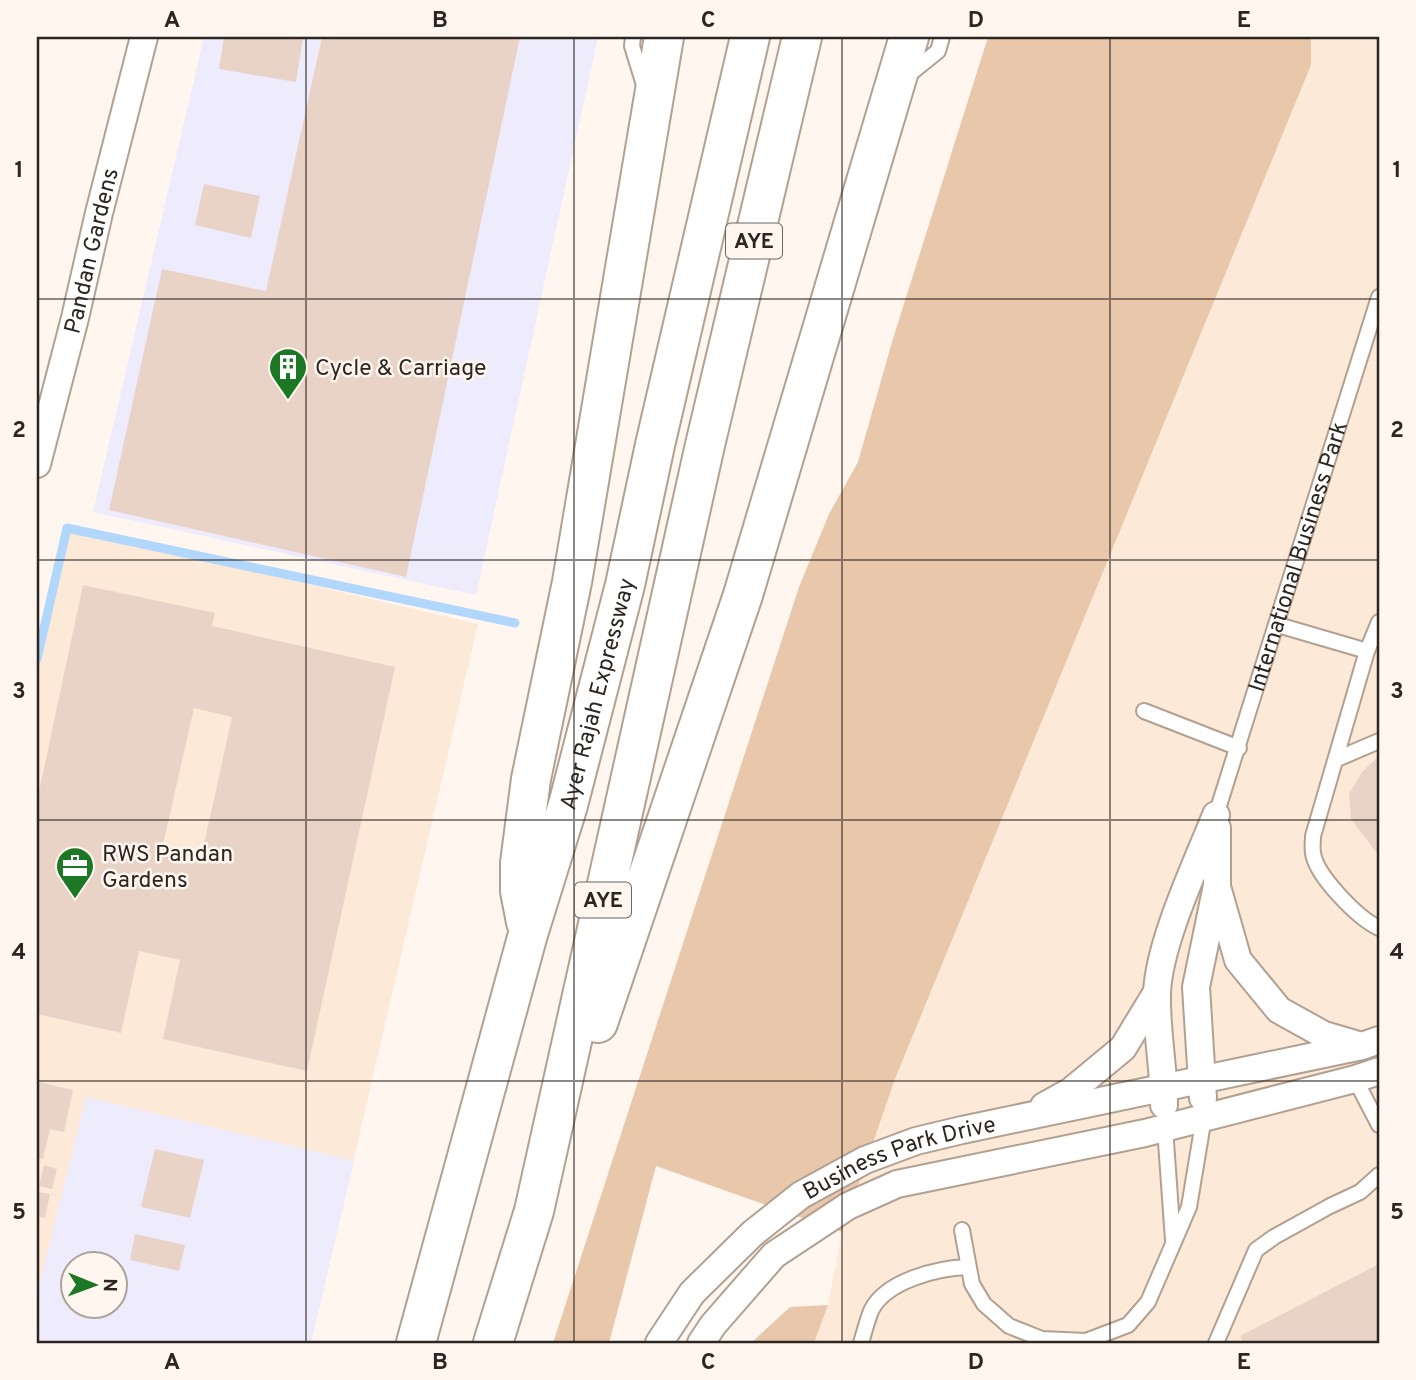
<svg xmlns="http://www.w3.org/2000/svg" width="1416" height="1380" font-family="Overpass,sans-serif">
<style>
.built{fill:#fde9d8;fill-rule:evenodd}
.industrial{fill:#eeebfd;fill-rule:evenodd}
.green{fill:#e9c7aa}
.lines{fill:none;stroke-linecap:round;stroke-linejoin:round}
.stream{stroke:#b1d7fd;stroke-width:9}
.building{fill:#e9d3c7;fill-rule:evenodd}
.lane-casing{stroke:#b2a091;stroke-width:18}
.street-casing{stroke:#b2a091;stroke-width:30}
.highway-casing{stroke:#b2a091;stroke-width:42}
.lane{stroke:#fff;stroke-width:14}
.street{stroke:#fff;stroke-width:26}
.highway{stroke:#fff;stroke-width:38}
.grid{fill:none;stroke:#2d2620;stroke-width:2;stroke-opacity:0.55}
.labels{text-anchor:middle;stroke-width:5;stroke-linejoin:round;paint-order:stroke}
.shield{fill:#fef6ef;stroke:#6c645e;stroke-width:2}
.shield-label{font-size:21px;font-weight:bold;fill:#2d2620}
.street-label{font-size:23px;fill:#2d2620;stroke:#fef6ef}
.poi-label{font-size:23px;fill:#2d2620;stroke:#fef6ef;text-anchor:start}
.neatline{fill:none;stroke:#2d2620;stroke-width:2.5}
.grid-label{font-size:23px;text-anchor:middle;font-weight:bold;fill:#2d2620}
</style>
<rect width="100%" height="100%" fill="#fef6ef"/>
<g class="built">
<path d="M1311,37H1379V1343H814L828,1305L842,1232L895,1079L1311,65Z"/>
<path d="M67,528L478,624L311,1343H37V659ZM74,1264H116V1306H74Z"/>
</g>
<g class="industrial">
<path d="M204,37H598L476,595L93,512Z"/>
<path d="M86,1097L354,1161L311,1343H37V1294ZM74,1264H116V1306H74Z"/>
</g>
<g class="green">
<path d="M988,37H1311V65L895,1079L842,1232L656,1166L609,1343H553L799,587L829,514L858,462L892,342Z"/>
<path d="M828,1305L814,1343H751L790,1307Z"/>
</g>
<g class="lines">
<path class="stream" d="M37,659L67,528L515,623"/>
</g>
<g class="building">
<path d="M224,37L303,38L296,82L219,69Z"/>
<path d="M322,37H520L406,577L109,510L162,269L266,291Z"/>
<path d="M204,184L260,196L251,238L195,225Z"/>
<path d="M83,585L215,613L212,626L395,667L307,1071L163,1039L180,960L139,951L121,1033L37,1014V801ZM194,708L232,717L201,858L162,849Z"/>
<path d="M1379,756V856L1351,819L1349,794L1362,772Z"/>
<path d="M39,1082L73,1090L64,1132L50,1129L43,1159L37,1158Z"/>
<path d="M155,1149L204,1160L190,1218L141,1207Z"/>
<path d="M44,1165L57,1169L52,1189L39,1186Z"/>
<path d="M39,1192L50,1194L45,1218L37,1216Z"/>
<path d="M135,1234L185,1245L179,1271L130,1260Z"/>
<path d="M1379,1264V1343H1244L1240,1336Z"/>
</g>
<g class="lines">
<defs>
<g id="lane">
<path d="M633,37L632,46L644,85"/>
<path d="M907,76L938,51L942,37"/>
<path d="M1379,622L1367,651L1313,836C1313,841 1312,847 1313,853C1316,876 1359,919 1379,928"/>
<path d="M1278,625L1367,651"/>
<path d="M1144,711L1239,748"/>
<path d="M1337,759L1379,741"/>
<path id="s1" d="M1216,815L1379,297"/>
<path d="M1355,1079L1379,1125"/>
<path d="M1165,1128L1173,1240"/>
<path d="M962,1230L972,1284L984,1304L1009,1326L1042,1339L1086,1341L1128,1325L1148,1302L1189,1207L1204,1117"/>
<path d="M861,1343C864,1333 867,1321 871,1311C885,1281 937,1268 968,1267"/>
<path d="M1216,1343L1256,1250L1274,1237L1330,1206L1360,1192L1379,1175"/>
</g>
<g id="street">
<path id="s2" d="M37,464L75,318L99,213L144,37"/>
<path d="M1218,890L1238,960L1279,1010L1324,1035L1358,1045"/>
<path d="M1203,1098L1196,987L1217,885V828"/>
<path d="M1164,1105C1164,1068 1156,1030 1157,993C1159,942 1197,863 1216,815"/>
<path d="M1044,1106L1071,1091L1123,1048L1157,992"/>
<path id="s3" d="M659,1343L692,1293L753,1233L801,1195L865,1160L916,1141L962,1130L1362,1046L1379,1040"/>
<path d="M701,1343L713,1325L774,1255L848,1206L897,1184L1145,1133L1355,1079L1379,1071"/>
</g>
<g id="highway">
<path d="M526,922L520,891V863L531,779L572,582L664,37"/>
<path d="M598,1023L743,595L909,37"/>
<path id="s4" d="M416,1343L528,934L568,805L625,585L655,445L750,37"/>
<path d="M493,1343L534,1211L705,445L802,37"/>
</g>
</defs>
<use href="#lane" class="lane-casing"/>
<use href="#street" class="street-casing"/>
<use href="#highway" class="highway-casing"/>
<use href="#lane" class="lane"/>
<use href="#street" class="street"/>
<use href="#highway" class="highway"/>
</g>
<path class="grid" d="M306,37V1343M574,37V1343M842,37V1343M1110,37V1343M37,299H1379M37,560H1379M37,820H1379M37,1081H1379"/>
<defs>
<symbol id="building-pin" viewBox="-11 -11 22 30"><path d="M0 17L-7.5 6A9.5 9.5 0 1 1 7.5 6Z" fill="#1d7826" stroke="#fef6ef"/><path d="M-4-6H4V6H1V3H-1V6H-4ZM-2.5-4.3h1.7v1.8h-1.7ZM.8-4.3h1.7v1.8H.8ZM-2.5-1h1.7V.8h-1.7ZM.8-1h1.7V.8H.8Z" fill="#fff"/></symbol>
<symbol id="office-pin" viewBox="-11 -11 22 30"><path d="M0 17L-7.5 6A9.5 9.5 0 1 1 7.5 6Z" fill="#1d7826" stroke="#fef6ef"/><path d="M-6-3h4V-5.5h4V-3h4V5H-6ZM-1-4.5V-3h2v-1.5ZM-6 0V1H6V0Z" fill="#fff"/></symbol>
</defs>
<g fill-rule="evenodd">
<use href="#building-pin" x="266" y="345" width="44" height="60"/>
<use href="#office-pin" x="53" y="844" width="44" height="60"/>
</g>
<g class="labels">
<g class="shield">
<rect x="726" y="223.5" width="56" height="35" rx="5"/>
<rect x="575" y="882.5" width="56" height="35" rx="5"/>
</g>
<g class="shield-label">
<text x="754" y="248">AYE</text>
<text x="603" y="907">AYE</text>
</g>
<g class="street-label">
<text dy="8" stroke="none"><textPath href="#s2" startOffset="220">Pandan Gardens</textPath></text>
<text dy="8" stroke="none"><textPath href="#s1" startOffset="271">International Business Park</textPath></text>
<text dy="8" stroke="none"><textPath href="#s4" startOffset="674">Ayer Rajah Expressway</textPath></text>
<text dy="8" stroke="none"><textPath href="#s3" startOffset="313">Business Park Drive</textPath></text>
</g>
<g class="poi-label">
<text x="315" y="375">Cycle &amp; Carriage</text>
<text x="102" y="861">RWS Pandan<tspan x="102" dy="26">Gardens</tspan></text>
</g>
</g>
<rect width="1416" height="1380" fill="none" stroke="#fef6ef" stroke-width="77"/>
<g transform="translate(94 1285) rotate(91)"><circle r="33" fill="#fef6ef" stroke="#aaa39c" stroke-width="2"/>
<path d="M0-5L12 26L0 18L-12 26Z" fill="#1d7826"/>
<text y="-10" font-size="19" font-weight="bold" text-anchor="middle" fill="#2d2620">N</text>
</g>
<rect x="38" y="38" width="1340" height="1304" class="neatline"/>
<g class="grid-label">
<text x="172" y="27">A</text>
<text x="440" y="27">B</text>
<text x="708" y="27">C</text>
<text x="976" y="27">D</text>
<text x="1244" y="27">E</text>
<text x="19" y="177">1</text>
<text x="1397" y="177">1</text>
<text x="19" y="437">2</text>
<text x="1397" y="437">2</text>
<text x="19" y="698">3</text>
<text x="1397" y="698">3</text>
<text x="19" y="959">4</text>
<text x="1397" y="959">4</text>
<text x="19" y="1219">5</text>
<text x="1397" y="1219">5</text>
<text x="172" y="1369">A</text>
<text x="440" y="1369">B</text>
<text x="708" y="1369">C</text>
<text x="976" y="1369">D</text>
<text x="1244" y="1369">E</text>
</g>
</svg>
